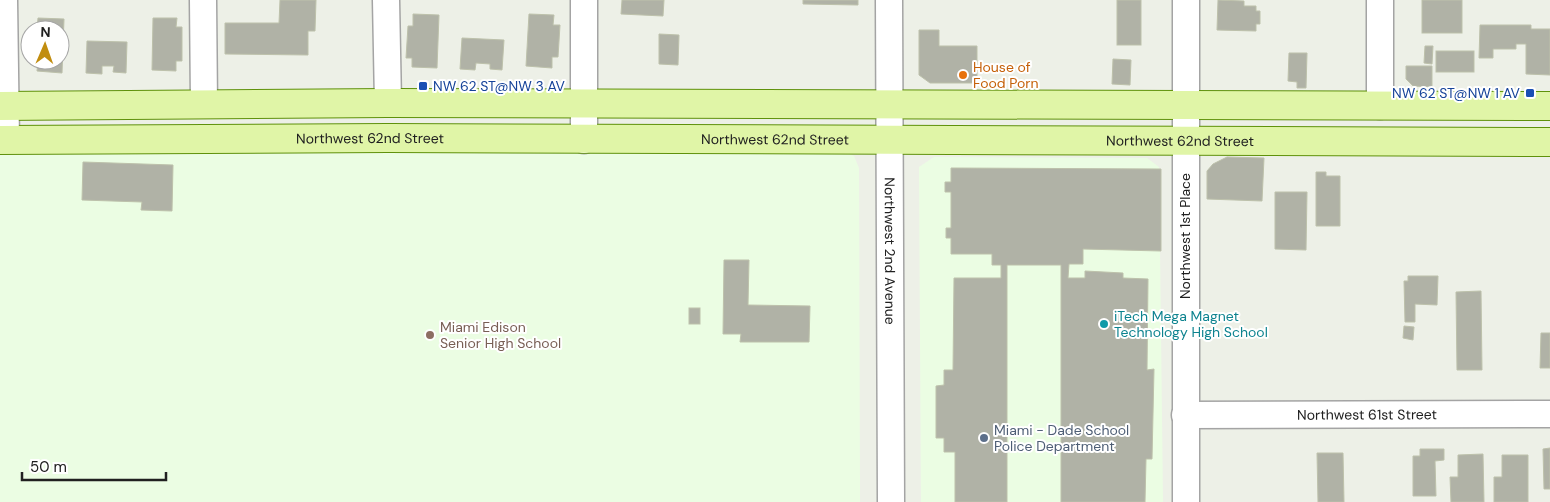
<svg xmlns="http://www.w3.org/2000/svg" width="1550" height="502" font-family="'DM Sans',sans-serif">
<style>
.education{fill:#ebfde3}
.building{fill:#b0b2a6;stroke:#bdc1ab}
.lines{fill:none;stroke-linecap:round;stroke-linejoin:round}
.minor-casing{stroke:#a4a4a4;stroke-width:29}
.major-casing{stroke:#5f910b;stroke-width:30}
.minor{stroke:#fff;stroke-width:26}
.major{stroke:#e0f5a7;stroke-width:28}
.food-dot{fill:#e8710a;stroke:#fff;stroke-width:2}
.transit-dot{fill:#1a4fb4;stroke:#fff;stroke-width:2}
.culture-dot{fill:#0f9aa8;stroke:#fff;stroke-width:2}
.education-dot{fill:#8d6e63;stroke:#fff;stroke-width:2}
.service-dot{fill:#5c6f8a;stroke:#fff;stroke-width:2}
.labels{text-anchor:middle;stroke-width:4;stroke-linejoin:round;paint-order:stroke}
.food-label{font-size:14px;fill:#c56008;stroke:#fff;text-anchor:start}
.transit-label{font-size:14px;fill:#164399;stroke:#fff;text-anchor:start}
.street-label{font-size:14px;fill:#202020;stroke:#fff}
.culture-label{font-size:14px;fill:#0d838f;stroke:#fff;text-anchor:start}
.education-label{font-size:14px;fill:#785e54;stroke:#fff;text-anchor:start}
.service-label{font-size:14px;fill:#4e5e75;stroke:#fff;text-anchor:start}
</style>
<rect width="100%" height="100%" fill="#edf0e7"/>
<g class="education">
<path d="M838,148L854,156L859,168L860,502H0V150Z"/>
<path d="M934,157L1147,158L1159,167L1163,502H921L919,167Z"/>
</g>
<g class="building">
<path d="M280,0H316L315,31H308V55L225,54V23H279Z"/>
<path d="M622,0H664L663,16L621,14Z"/>
<path d="M803,0H858V5L803,4Z"/>
<rect x="1117" y="0" width="24" height="45"/>
<path d="M1218,0L1244,1V6H1256V11H1260V24H1256V31L1217,30Z"/>
<rect x="1422" y="0" width="40" height="33"/>
<path d="M413,14L439,15L437,68L412,67V58H406L408,26H413Z"/>
<path d="M529,14L554,15L553,25H560L558,57H552V68L526,66Z"/>
<path d="M38,18L64,19L62,73L37,71L38,60H60V30H32L37,29Z"/>
<path d="M153,18H177L176,27H182V61H176V71L152,70Z"/>
<path d="M1480,25H1531V29H1550V75L1526,74V44H1516V49H1493V58H1479Z"/>
<path d="M919,30H939V46H977V83H930L919,75Z"/>
<path d="M659,34L679,35L678,65L659,64Z"/>
<path d="M462,38L504,40L502,70L490,69V64L476,63L475,70L460,69Z"/>
<path d="M87,41L127,42L126,73L113,72L114,66H102V74L86,73Z"/>
<path d="M1425,46H1433L1432,64L1424,63Z"/>
<rect x="1436" y="51" width="38" height="21"/>
<path d="M1289,53H1307L1306,88H1297V82L1288,81Z"/>
<path d="M1113,59L1131,60L1130,85L1112,84Z"/>
<path d="M1406,66H1432V87L1413,86L1406,79Z"/>
<path d="M1227,157L1264,158L1262,201L1207,199V171L1213,164Z"/>
<path d="M83,162L173,165L172,211L141,210L142,202L82,200Z"/>
<path d="M951,168L1161,169V251L1083,249V264H1069L1068,278H1085V271L1123,273V278L1148,279L1147,370L1154,369L1152,459H1146L1145,502H1061V265H1007V502H955V452H944V438H936V386L944,385V370H953L954,278H1001V265H992V254H951V238H946V228H951V192H945V182H951Z"/>
<path d="M1316,172H1326V176H1340V226H1316Z"/>
<path d="M1275,192H1307L1306,250L1275,249Z"/>
<path d="M724,260H749L748,305L810,306L809,342H740L741,334H723Z"/>
<path d="M1408,276H1438L1437,305L1415,304V322H1405L1404,281H1408Z"/>
<path d="M1481,291L1482,370H1457L1456,292Z"/>
<rect x="689" y="308" width="11" height="16"/>
<path d="M1404,326L1414,327L1413,340L1403,338Z"/>
<path d="M1541,333H1550V368H1540Z"/>
<path d="M1550,448V489H1544L1543,449Z"/>
<path d="M1420,449H1444V460L1435,461L1436,496H1413V456H1420Z"/>
<path d="M1317,453H1343L1344,502H1318Z"/>
<path d="M1483,454L1484,502H1451L1450,477H1458V455Z"/>
<path d="M1502,455H1528V502H1494V477H1502Z"/>
</g>
<g class="lines">
<defs>
<g id="minor">
<path d="M4,0L6,140"/>
<path d="M203,0L204,104"/>
<path d="M386,0L388,103"/>
<path d="M584,0V140"/>
<path id="s1" d="M889,0L891,502"/>
<path d="M1380,106V0"/>
<path id="s2" d="M1185,415L1550,414"/>
<path d="M1186,502V0"/>
</g>
<g id="major">
<path d="M0,106L388,103L1550,106"/>
<path id="s3" d="M0,140L388,138L1550,142"/>
</g>
</defs>
<use href="#minor" class="minor-casing"/>
<use href="#major" class="major-casing"/>
<use href="#minor" class="minor"/>
<use href="#major" class="major"/>
</g>
<circle class="food-dot" cx="963" cy="75" r="5"/>
<g class="transit-dot">
<rect x="418" y="81" width="10" height="10" rx="2.5"/>
<rect x="1525" y="88" width="10" height="10" rx="2.5"/>
</g>
<circle class="culture-dot" cx="1104" cy="324" r="5"/>
<circle class="education-dot" cx="430" cy="335" r="5"/>
<circle class="service-dot" cx="984" cy="438" r="5"/>
<g class="labels">
<g class="food-label">
<text x="973" y="72">House of<tspan x="973" dy="16">Food Porn</tspan></text>
</g>
<g class="transit-label">
<text x="433" y="91">NW 62 ST@NW 3 AV</text>
<text x="1520" y="98" text-anchor="end">NW 62 ST@NW 1 AV</text>
</g>
<g class="street-label">
<text dy="5" stroke="none"><textPath href="#s3" startOffset="370">Northwest 62nd Street</textPath></text>
<text dy="5" stroke="none"><textPath href="#s3" startOffset="775">Northwest 62nd Street</textPath></text>
<text dy="5" stroke="none"><textPath href="#s3" startOffset="1180">Northwest 62nd Street</textPath></text>
<text transform="translate(1185 236) rotate(-90)" y="5">Northwest 1st Place</text>
<text dy="5" stroke="none"><textPath href="#s1" startOffset="251">Northwest 2nd Avenue</textPath></text>
<text dy="5" stroke="none"><textPath href="#s2" startOffset="182">Northwest 61st Street</textPath></text>
</g>
<g class="culture-label">
<text x="1114" y="321">iTech Mega Magnet<tspan x="1114" dy="16">Technology High School</tspan></text>
</g>
<g class="education-label">
<text x="440" y="332">Miami Edison<tspan x="440" dy="16">Senior High School</tspan></text>
</g>
<g class="service-label">
<text x="994" y="435">Miami - Dade School<tspan x="994" dy="16">Police Department</tspan></text>
</g>
</g>
<g transform="translate(45 45) rotate(2)"><circle r="24" fill="#ffffff" stroke="#a6a6a6"/>
<path d="M0-4L9 19L0 12L-9 19Z" fill="#c18d0f"/>
<text y="-8" font-size="14" font-weight="bold" text-anchor="middle" fill="#202020">N</text>
</g>
<path d="M22 472v8h144v-8" fill="none" stroke="#202020" stroke-width="2.5"/>
<text x="30" y="472" font-size="15" fill="#202020" stroke="#ffffff" stroke-width="4" paint-order="stroke">50 m</text>
</svg>
